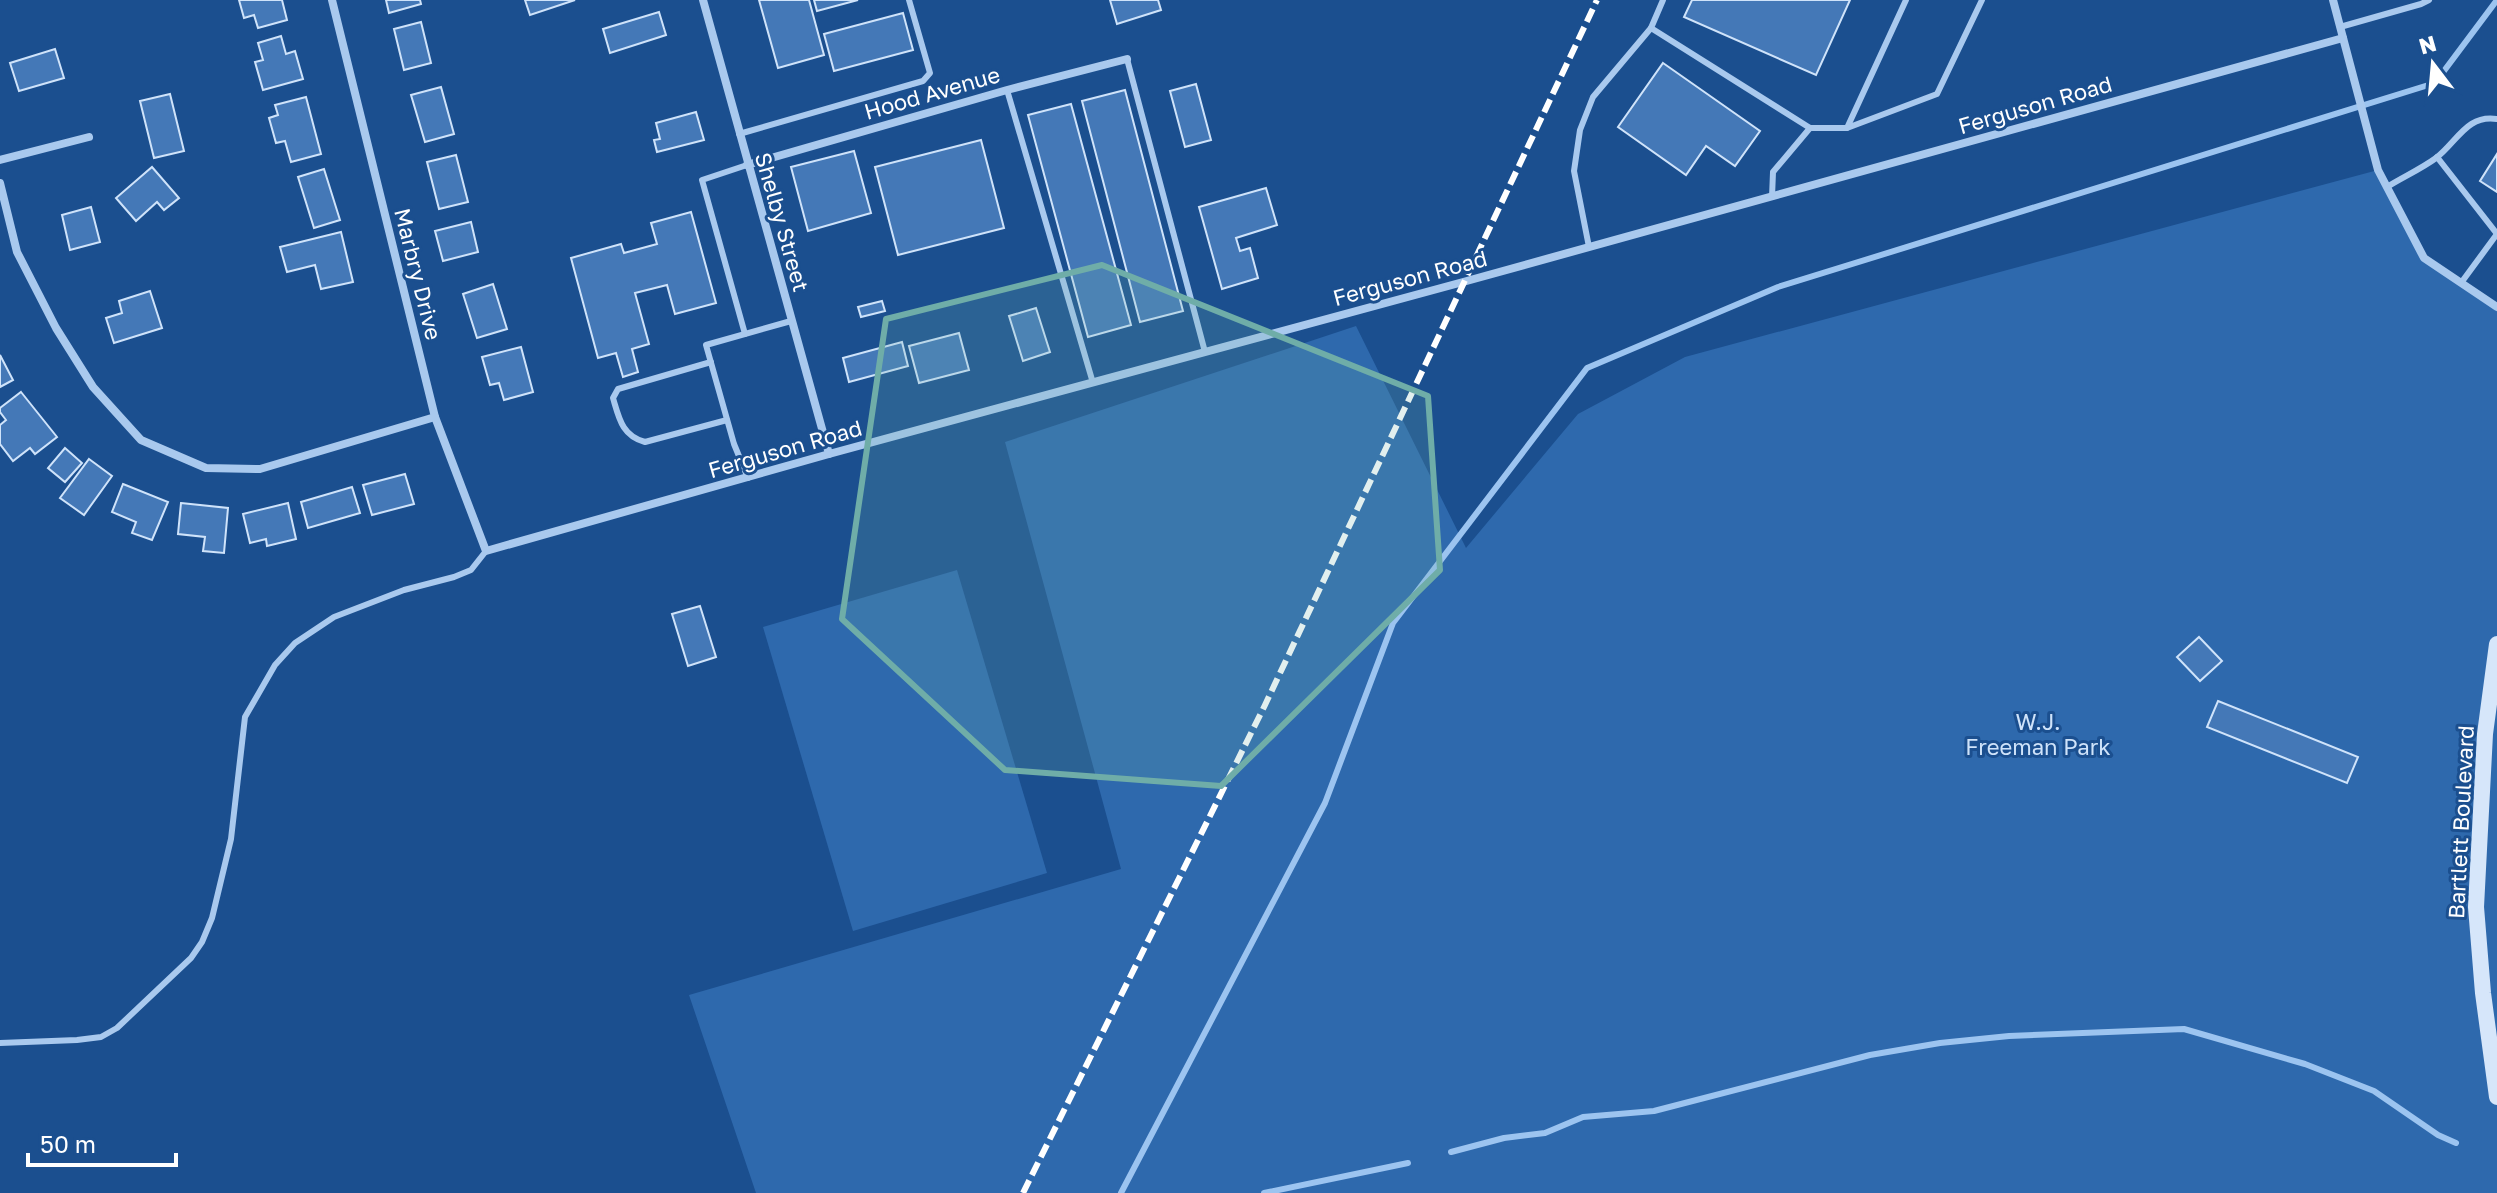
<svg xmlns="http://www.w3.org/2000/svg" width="2497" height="1193" font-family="'Golos Text',sans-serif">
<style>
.green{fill:#2e69ad}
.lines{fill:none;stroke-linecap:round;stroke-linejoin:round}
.stream{stroke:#9cc4f0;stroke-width:6}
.building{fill:#4478b7;stroke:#cfe3fa;stroke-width:2}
.service{stroke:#a9c9ee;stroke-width:6}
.minor{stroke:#a9c9ee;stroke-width:8}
.secondary{stroke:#d6e6fa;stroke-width:16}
.rail{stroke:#fff;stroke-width:6;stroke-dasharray:14 6;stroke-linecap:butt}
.marked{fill:#6fada8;fill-opacity:0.2;stroke:#6fada8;stroke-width:6;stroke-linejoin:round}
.labels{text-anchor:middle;stroke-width:6;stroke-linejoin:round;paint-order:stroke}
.street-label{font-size:22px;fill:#fff;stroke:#1b4f8f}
.park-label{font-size:22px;fill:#cfe3fa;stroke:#1b4f8f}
</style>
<rect width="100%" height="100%" fill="#1b4f8f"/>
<g class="green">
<path d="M2378,170L2424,258L2497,307V1193H756L689,995L1121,869L1005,442L1356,326L1466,548L1578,414L1685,357Z"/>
<path d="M957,570L1047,873L853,931L763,627Z"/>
</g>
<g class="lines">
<g class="stream">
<path d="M1451,1152L1504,1138L1545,1133L1583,1117L1654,1111L1870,1055L1940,1043L2009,1036L2184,1029L2305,1064L2374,1091L2438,1135L2456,1143"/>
<path d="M1121,1193L1325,803L1393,623L1587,368L1778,287L2435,83L2497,0"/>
<path d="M1264,1193L1408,1163"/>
</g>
</g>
<g class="building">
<path d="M239,0H282L287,20L258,28L254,15L244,18Z"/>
<path d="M386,0H420L421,4L389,13Z"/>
<path d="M525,0H575L530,15Z"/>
<path d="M759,0H809L824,55L778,68Z"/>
<path d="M814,0H858L817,11Z"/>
<path d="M1110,0H1158L1161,10L1117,24Z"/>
<path d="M1692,0H1850L1816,75L1684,17Z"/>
<path d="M659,12L666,35L610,53L603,29Z"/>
<path d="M903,13L913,50L834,71L824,34Z"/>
<path d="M421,22L431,63L404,70L394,29Z"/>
<path d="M281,36L286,54L295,51L303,79L263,90L255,62L263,60L258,43Z"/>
<path d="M55,49L64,78L19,91L10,63Z"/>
<path d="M1663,63L1760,131L1735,166L1706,146L1686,175L1618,127Z"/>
<path d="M1196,84L1211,140L1185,147L1170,91Z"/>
<path d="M441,87L454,134L425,142L411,95Z"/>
<path d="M1125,90L1183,311L1140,322L1082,101Z"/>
<path d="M170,94L184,151L154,158L140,101Z"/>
<path d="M306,97L321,154L291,162L285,141L276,143L269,118L278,115L275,105Z"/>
<path d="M1071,104L1131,325L1088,337L1028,115Z"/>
<path d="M696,112L704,140L657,152L654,140L660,139L656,123Z"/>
<path d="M981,140L1004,228L898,255L875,167Z"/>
<path d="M854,151L871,213L808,231L791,167Z"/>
<path d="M2497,154V192L2480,181Z"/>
<path d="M456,155L468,202L439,209L427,162Z"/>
<path d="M152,167L179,198L164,210L157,202L136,221L116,198Z"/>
<path d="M324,169L340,220L314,228L298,177Z"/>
<path d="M1266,188L1277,225L1236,238L1240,251L1250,248L1258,278L1222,289L1199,207Z"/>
<path d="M91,207L100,242L70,250L62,215Z"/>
<path d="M691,212L716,303L675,314L667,285L635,293L649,344L632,349L638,372L623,377L616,353L598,358L571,258L621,244L624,253L657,244L651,223Z"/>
<path d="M471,222L478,252L443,261L435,231Z"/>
<path d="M341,232L353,282L321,289L315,265L287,272L280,247Z"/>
<path d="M493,284L507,329L477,338L463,294Z"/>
<path d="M150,291L162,328L114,343L106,318L122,313L119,301Z"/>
<path d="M882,301L885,311L861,317L858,307Z"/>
<path d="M1036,308L1050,352L1023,361L1009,316Z"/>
<path d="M959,333L969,370L919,383L909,346Z"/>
<path d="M902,342L908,366L849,382L843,358Z"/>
<path d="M521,347L533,392L504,400L499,383L490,385L482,357Z"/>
<path d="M0,355L13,380L0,387Z"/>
<path d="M21,392L57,437L35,454L30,448L13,461L0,444V425L6,420L0,412V408Z"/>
<path d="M65,448L82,463L65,482L48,468Z"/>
<path d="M89,459L112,476L84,515L60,498Z"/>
<path d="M405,474L414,504L372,515L363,485Z"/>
<path d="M123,484L168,502L152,540L132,533L136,522L112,512Z"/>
<path d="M352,487L360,513L308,528L301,502Z"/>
<path d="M181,503L228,508L224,553L203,551L205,537L178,534Z"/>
<path d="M288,503L296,539L267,546L266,539L250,543L243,514Z"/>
<path d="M700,606L716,657L688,666L672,614Z"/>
<path d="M2199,637L2222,661L2200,681L2177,657Z"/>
<path d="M2218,701L2358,757L2347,783L2207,727Z"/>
</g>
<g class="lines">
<g class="service">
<path d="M1663,0L1651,28L1810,128H1847L1906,0"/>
<path d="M2340,27L2421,4L2429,0"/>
<path d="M1127,59L1205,352"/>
<path d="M1007,90L1093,383"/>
<path d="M1847,128L1937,94L1982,0"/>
<path d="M739,134L923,81L930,73L909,0"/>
<path d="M2437,157L2497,234"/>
<path d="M2387,187C2403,177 2421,169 2436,158C2457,142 2467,114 2497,119"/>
<path d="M1772,197L1773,172L1810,128"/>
<path d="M1589,247L1574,171L1580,130L1593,97L1651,28"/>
<path d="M2461,283L2497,234"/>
<path d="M745,334L702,180L747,165"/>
<path d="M711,362L618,389L613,398C619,418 622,436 645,442L727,420"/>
<path d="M748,478L734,444L706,345L791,321"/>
<path d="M0,1043L77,1040L101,1037L117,1028L191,958L202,942L212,918L231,839L245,717L275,665L295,643L334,617L404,590L454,577L471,570L486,551"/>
</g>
<g class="minor">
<path d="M332,0L435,417L486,551L829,454L1463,282L2343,38"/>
<path d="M703,0L829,454"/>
<path d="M2333,0L2378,170L2424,258L2497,307"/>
<path d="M0,160L89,137"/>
<path d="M747,165L1007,90L1127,59"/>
<path d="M0,183L17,252L56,328L93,387L141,440L206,468L260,469L435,417"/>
</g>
<path class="secondary" d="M2497,644L2485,734L2476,907L2483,993L2497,1097"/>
<path class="rail" d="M1023,1193L1265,705L1597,0"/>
</g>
<path class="marked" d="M1102,265L1428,396L1440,570L1221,786L1005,770L842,619L886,319Z"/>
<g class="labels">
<g class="street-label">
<text transform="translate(932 93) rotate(-16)" y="8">Hood Avenue</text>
<text transform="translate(2035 105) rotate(-16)" y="8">Ferguson Road</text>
<text transform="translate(782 222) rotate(74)" y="8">Shelby Street</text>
<text transform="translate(418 274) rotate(76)" y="8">Marbry Drive</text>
<text transform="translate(1410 278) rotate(-15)" y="8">Ferguson Road</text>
<text transform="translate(785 449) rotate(-16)" y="8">Ferguson Road</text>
<text transform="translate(2461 822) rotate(-87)" y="8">Bartlett Boulevard</text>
</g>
<g class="park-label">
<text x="2038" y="730">W.J.<tspan x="2038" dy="25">Freeman Park</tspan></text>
</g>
</g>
<g transform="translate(2433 64) rotate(344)" stroke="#1b4f8f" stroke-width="6" paint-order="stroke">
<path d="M0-6L14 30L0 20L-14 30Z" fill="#ffffff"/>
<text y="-12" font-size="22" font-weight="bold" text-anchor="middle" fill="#ffffff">N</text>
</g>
<path d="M28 1153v12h148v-12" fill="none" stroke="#ffffff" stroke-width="4"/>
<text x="40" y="1153" font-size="24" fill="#ffffff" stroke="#1b4f8f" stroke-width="6" paint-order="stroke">50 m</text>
</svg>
